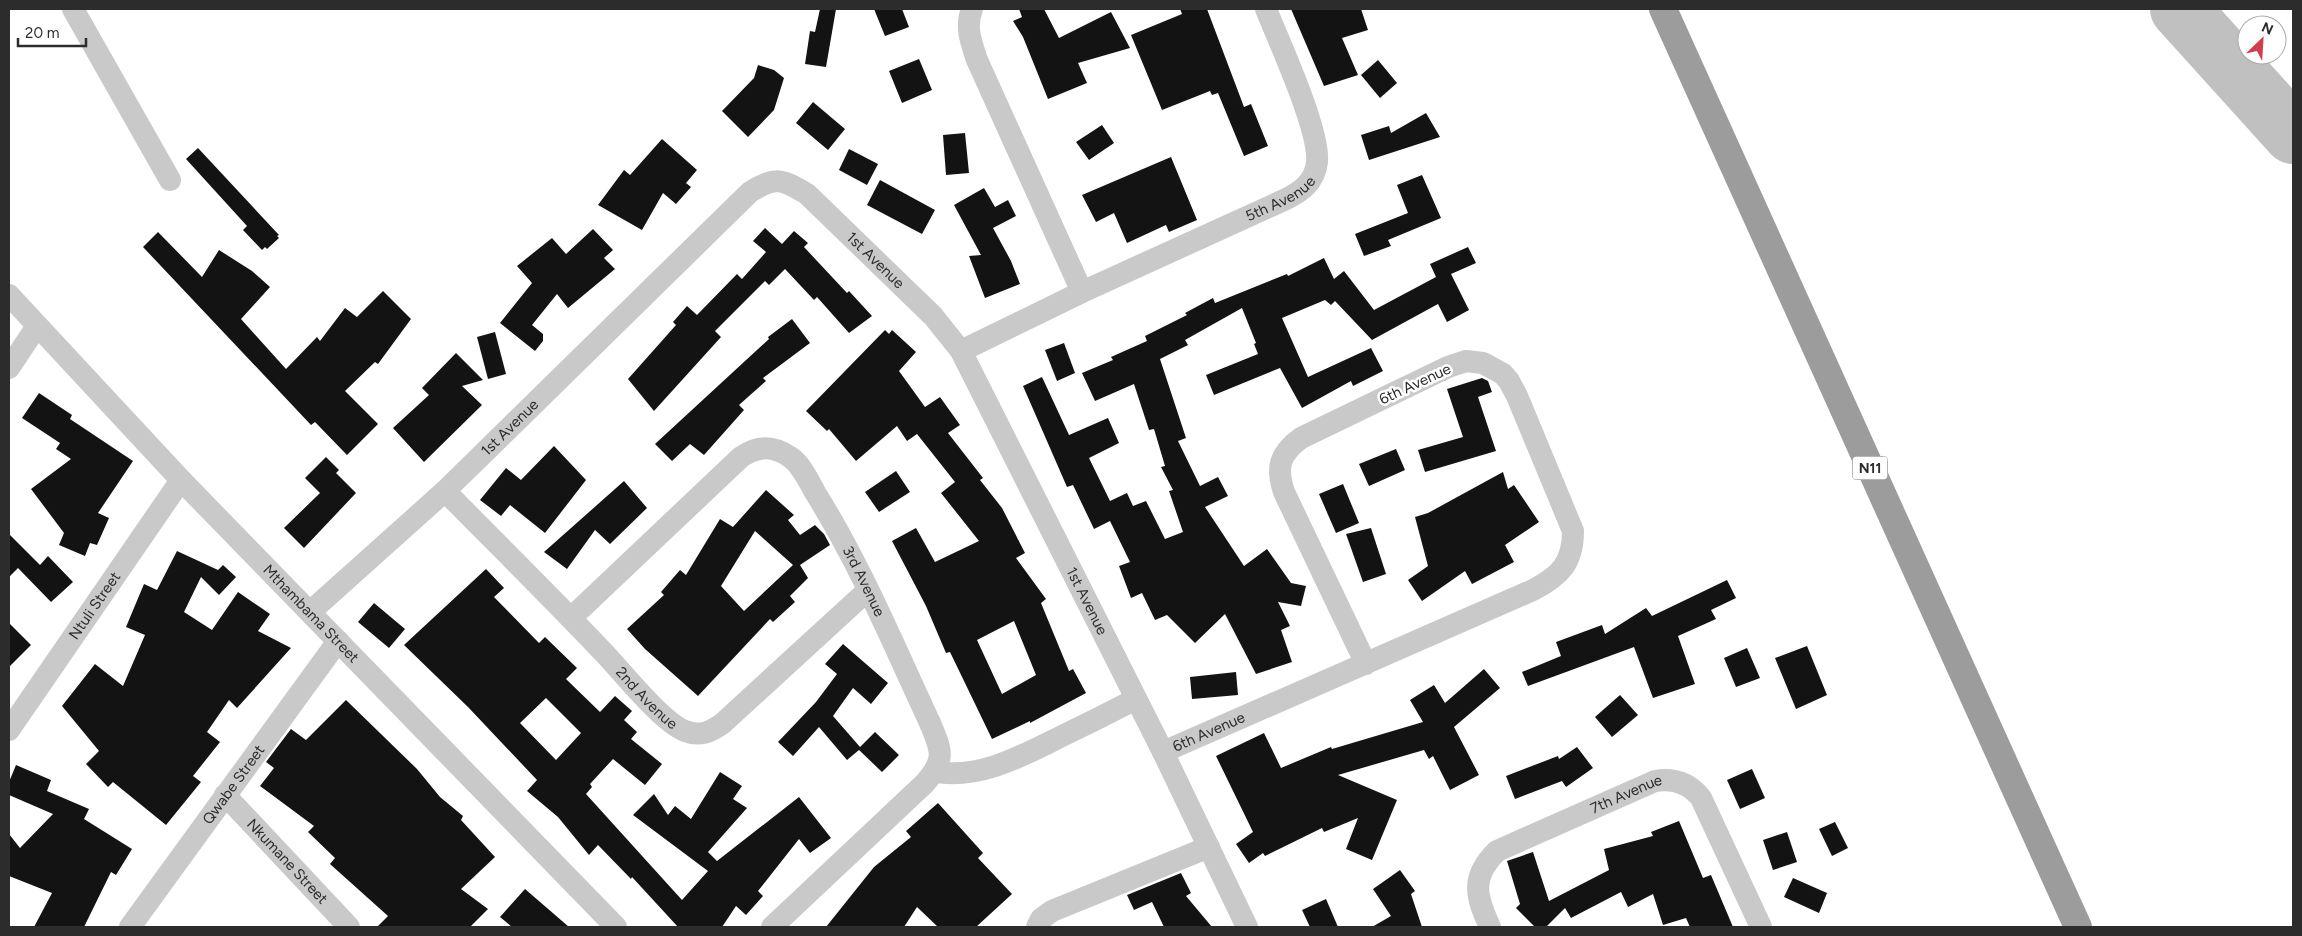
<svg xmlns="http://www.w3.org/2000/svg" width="2302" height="936" font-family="Figtree,sans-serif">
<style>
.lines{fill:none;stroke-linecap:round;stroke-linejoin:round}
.taxiway{stroke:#c0c0c0;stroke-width:60}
.building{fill:#131313;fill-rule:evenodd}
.minor{stroke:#c9c9c9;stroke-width:22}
.trunk{stroke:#9c9c9c;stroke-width:28}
.labels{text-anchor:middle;stroke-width:5;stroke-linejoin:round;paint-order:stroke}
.shield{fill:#fff;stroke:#6b6b6b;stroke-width:1}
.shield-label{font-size:14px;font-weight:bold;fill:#2c2c2c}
.street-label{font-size:15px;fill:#2c2c2c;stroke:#fff}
</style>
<rect width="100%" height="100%" fill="#fff"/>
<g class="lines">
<path class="taxiway" d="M2180,9L2293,134"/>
</g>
<g class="building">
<path d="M820,9H836L826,67L805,64L810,31L815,32Z"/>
<path d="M874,9H902L909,27L885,36Z"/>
<path d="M1019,9H1044L1059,38L1111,12L1130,48L1078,63L1087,83L1048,99L1023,37L1013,21L1022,17Z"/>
<path d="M1180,9H1207L1244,107L1251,104L1268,146L1244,156L1218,93L1212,95L1210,91L1162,110L1131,35L1182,14Z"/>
<path d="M1291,9H1361L1368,30L1342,38L1358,75L1324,86Z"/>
<path d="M919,59L932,90L902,103L889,71Z"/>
<path d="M1378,60L1397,83L1380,98L1361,75Z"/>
<path d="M758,65L774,70L784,78L774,110L748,137L722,111L754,78Z"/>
<path d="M813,102L845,129L828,150L796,123Z"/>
<path d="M1426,113L1440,137L1369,160L1361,135L1389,126L1391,133Z"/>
<path d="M1102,125L1114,143L1089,160L1076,142Z"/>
<path d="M965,133L969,173L946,175L943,135Z"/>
<path d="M662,139L697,170L686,183L691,187L676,204L663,193L642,230L598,205L624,170L630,175Z"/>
<path d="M198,148L279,235L277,236L279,238L267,249L265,247L262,250L243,230L247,226L186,159Z"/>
<path d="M849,149L878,164L867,185L839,170Z"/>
<path d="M1171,157L1197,220L1169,232L1166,225L1127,243L1114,213L1096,222L1082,195Z"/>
<path d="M1422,175L1441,218L1388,240L1391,246L1364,256L1355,234L1408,213L1397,185Z"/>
<path d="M880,180L935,210L922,234L867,205Z"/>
<path d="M984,188L995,207L1008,200L1016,216L993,228L1011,261L1020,284L985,298L969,256L981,255L954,205Z"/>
<path d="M765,228L782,244L794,231L808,243L804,247L847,293L849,291L872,316L849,333L817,297L814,300L785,269L769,285L765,281L715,331L721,337L654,411L628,379L676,325L673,322L687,306L697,315L737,274L742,279L766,252L753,241Z"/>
<path d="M593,229L613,250L604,258L615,269L568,308L557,294L532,325L543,334V341L535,351L500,323L532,283L517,266L552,238L566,254Z"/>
<path d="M158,232L202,277L219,250L252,271L270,287L241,319L286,369L317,337L320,341L345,308L357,317L383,291L411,319L378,364L375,362L345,391L378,424L347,455L315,422L311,425L143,247Z"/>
<path d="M1468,247L1476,263L1451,274L1469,310L1447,322L1438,304L1372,340L1335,301L1331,305L1325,300L1282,318L1308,377L1371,348L1383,371L1353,386L1351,381L1302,408L1280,368L1214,395L1206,375L1258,354L1254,344L1256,343L1242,308L1185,340L1188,345L1160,359L1186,438L1178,441L1200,486L1218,477L1228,496L1205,507L1244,566L1267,549L1291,583L1306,586L1301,606L1278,602L1290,626L1281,630L1292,662L1256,674L1225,614L1195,643L1167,615L1155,620L1142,593L1131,598L1119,566L1130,562L1110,521L1094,529L1073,485L1067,487L1023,386L1042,377L1069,435L1108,418L1119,443L1089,458L1110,501L1127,493L1133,506L1146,501L1165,539L1183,532L1169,491L1173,490L1161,467L1165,466L1154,429L1149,430L1134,384L1095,401L1082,373L1113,360L1111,357L1147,341L1145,336L1187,315L1185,313L1213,298L1215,303L1287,274L1288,276L1324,258L1334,279L1344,271L1374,310L1436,277L1430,264Z"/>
<path d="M792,319L810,343L763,378L766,381L739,405L744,410L704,455L690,444L672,461L655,444L769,339L768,337Z"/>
<path d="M885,330L889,334L892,330L916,352L899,371L925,407L940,397L960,425L948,433L983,478L980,480L1002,508L1025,553L1016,558L1046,599L1041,603L1069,671L1073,669L1086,693L1030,723V721L992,739L950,652L946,653L926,606L892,541L916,528L935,562L979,541L941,493L955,482L917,434L907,441L897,426L856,461L829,429L827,431L806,411ZM1014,621L1036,675L1002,694L977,640Z"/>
<path d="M495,332L506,374L488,379L477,337Z"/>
<path d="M1064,343L1075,373L1057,381L1045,350Z"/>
<path d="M456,353L483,380L462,386L482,405L424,462L393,428L429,395L422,388Z"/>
<path d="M1482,378L1488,381L1492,392L1478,397L1496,451L1425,472L1418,450L1463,437L1447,389Z"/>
<path d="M39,393L72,415L70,419L133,461L98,513L109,518L97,545L90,543L85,556L59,545L64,533L31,489L71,459L56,449L60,443L22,418Z"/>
<path d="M554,446L586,480L545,533L510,505L501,516L480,500L506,468L521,480Z"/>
<path d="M1396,449L1405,470L1369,486L1359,464Z"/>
<path d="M326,457L339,470L336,473L356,493L304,548L284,528L320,493L305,478Z"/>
<path d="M896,471L910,492L879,512L865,492Z"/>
<path d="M1503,472L1508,489L1514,485L1539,522L1505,545L1514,562L1472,584L1465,571L1422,601L1408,580L1428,566L1415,517L1428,513Z"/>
<path d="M624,481L647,508L610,544L595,530L567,569L544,552Z"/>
<path d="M1343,484L1359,523L1336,533L1319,494Z"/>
<path d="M766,490L794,515L788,520L800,535L815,525L824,534L830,545L800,565L808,578L790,596L795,602L773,622L770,619L698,696L645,649L627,629L664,595L661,592L680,570L686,575L720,519L733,527ZM755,531L793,565L744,611L721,586Z"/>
<path d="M1371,528L1386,574L1363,582L1346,534Z"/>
<path d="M9,534L40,565L48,556L73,582L51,602L18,568L9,577Z"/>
<path d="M177,551L218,570L223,565L236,577L219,595L201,577L184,612L212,630L238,592L270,614L258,631L291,648L237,708L229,700L207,732L220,742L193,776L201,782L166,825L113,782L108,787L86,764L99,751L62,706L95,664L123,686L145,635L126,627L144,584L157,590Z"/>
<path d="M486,569L504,588L494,597L539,643L545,637L577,668L566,679L600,712L615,696L632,711L624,720L637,732L631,739L662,764L645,785L613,759L590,784L592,787L586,794L682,900L708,871L633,815L654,794L668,815L675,806L691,819L720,772L742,786L733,799L747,808L708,852L717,861L799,797L831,838L810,853L799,839L758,891L763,896L746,915L736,906L722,927H678L632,877L631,879L598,845L589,855L558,817L527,791L537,780L468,707L404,645ZM546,698L581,733L556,760L520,723Z"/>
<path d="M1727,580L1736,598L1711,610L1716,619L1678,636L1695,684L1653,698L1634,647L1528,686L1522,672L1561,656L1556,642L1602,625L1605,634L1646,608L1652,616Z"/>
<path d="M374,603L405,629L389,648L358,622Z"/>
<path d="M9,623L31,645L9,667Z"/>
<path d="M843,644L888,683L871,704L853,688L833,716L860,747L875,732L899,755L882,772L859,750L847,760L819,727L793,756L778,742L816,702L837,674L825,664Z"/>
<path d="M1807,646L1827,695L1796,709L1775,658Z"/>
<path d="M1747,648L1760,678L1736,687L1724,658Z"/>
<path d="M1484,669L1500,688L1454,727L1479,775L1450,790L1433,756L1429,759L1424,750L1338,775L1397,800L1372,860L1346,849L1358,818L1324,832L1322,828L1265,856L1263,853L1249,863L1236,844L1253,832L1216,756L1264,733L1281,768L1331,747L1332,749L1423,722L1410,700L1434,685L1445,703Z"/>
<path d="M1236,672L1238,695L1192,699L1190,677Z"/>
<path d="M1620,695L1638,715L1612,737L1595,717Z"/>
<path d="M346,700L417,769L440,797L463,816L461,820L495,857L461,889L488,909L470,927H377L388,916L330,864L335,858L308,832L314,826L260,786L274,768L266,762L291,729L306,740Z"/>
<path d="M1577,747L1593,768L1566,787L1562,781L1515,799L1506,776L1558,756L1559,759Z"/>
<path d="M16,765L51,780L47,791L89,809L84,819L132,849L116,875L111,872L84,927H34L52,893L9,876V834L20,848L53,814L9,795V782Z"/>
<path d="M1752,769L1765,798L1740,809L1727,780Z"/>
<path d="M938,803L983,853L978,858L1012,894L976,927H938L917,907L904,927H826L874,867L911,837L906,831Z"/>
<path d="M1679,821L1703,878L1711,875L1733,927H1690L1686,918L1663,925L1653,894L1628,907L1621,892L1571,918L1565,908L1546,927H1535L1516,908L1520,904L1507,861L1533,852L1549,901L1609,870L1604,849L1653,836L1651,832Z"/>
<path d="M1835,822L1848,848L1832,856L1819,829Z"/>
<path d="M1787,832L1797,862L1773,870L1763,840Z"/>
<path d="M1400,870L1415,891L1411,894L1422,927H1372L1391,916L1373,889Z"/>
<path d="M1181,873L1191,893L1186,896L1212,927H1164L1152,902L1134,910L1127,895Z"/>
<path d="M1793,878L1827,893L1819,913L1784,897Z"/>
<path d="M525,889L569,927H512L500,917Z"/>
<path d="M1326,899L1338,927H1310L1302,910Z"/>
</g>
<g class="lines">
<g class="minor">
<path d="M73,9L170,180"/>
<path d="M972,9C965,27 971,42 977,60L1082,292"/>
<path id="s1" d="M9,295L181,480L616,927"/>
<path id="s2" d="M961,351L1082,292L1284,200C1301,192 1315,182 1317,162C1320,130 1279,42 1266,9"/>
<path d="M9,368L37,326"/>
<path id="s3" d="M445,491C498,545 553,599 605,654C624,674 662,722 685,731C700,737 711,732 723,723L867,591"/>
<path id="s4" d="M310,612L445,491L750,192C776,176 782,179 807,194L933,316L961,351L1163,752L1247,927"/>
<path id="s5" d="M571,618L741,457C757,446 773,445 790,457C802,465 809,482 816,494C861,566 894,646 930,723C942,751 946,760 924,784L772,927"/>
<path id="s6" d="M9,730L181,480"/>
<path id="s7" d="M1163,752L1533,590C1560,576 1573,563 1573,531L1517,396L1509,381L1503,374L1483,363L1466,361L1448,367L1301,438C1279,454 1276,468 1284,492L1366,664"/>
<path d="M935,772C980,779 1020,757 1060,737C1085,725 1111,712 1136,699"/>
<path id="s8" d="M225,795L349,927"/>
<path id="s9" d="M130,927L338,641"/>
<path d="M1037,927L1041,919L1052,911L1209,847"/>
<path id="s10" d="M1490,927C1476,897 1470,877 1497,851L1655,781C1673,778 1689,783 1701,798L1761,927"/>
</g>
<path class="trunk" d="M1663,9L2078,927"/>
</g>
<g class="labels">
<rect class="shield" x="1852.5" y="456.5" width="35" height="23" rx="4"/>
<g class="shield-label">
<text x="1870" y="473">N11</text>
</g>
<g class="street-label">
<text dy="5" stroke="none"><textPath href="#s2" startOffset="354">5th Avenue</textPath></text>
<text dy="5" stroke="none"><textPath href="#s4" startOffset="766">1st Avenue</textPath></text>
<text transform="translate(1415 384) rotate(-25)" y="5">6th Avenue</text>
<text dy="5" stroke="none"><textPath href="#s4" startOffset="272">1st Avenue</textPath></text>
<text dy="5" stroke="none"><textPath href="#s5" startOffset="432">3rd Avenue</textPath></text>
<text dy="5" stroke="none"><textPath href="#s4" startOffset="1171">1st Avenue</textPath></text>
<text dy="5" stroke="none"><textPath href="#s6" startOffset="151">Ntuli Street</textPath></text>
<text dy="5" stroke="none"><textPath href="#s1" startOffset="439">Mthambama Street</textPath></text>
<text dy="5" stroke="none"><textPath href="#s3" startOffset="289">2nd Avenue</textPath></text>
<text dy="5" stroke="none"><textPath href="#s7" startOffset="50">6th Avenue</textPath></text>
<text dy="5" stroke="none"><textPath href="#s9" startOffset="176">Qwabe Street</textPath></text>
<text dy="5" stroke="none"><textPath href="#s10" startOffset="225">7th Avenue</textPath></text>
<text dy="5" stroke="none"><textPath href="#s8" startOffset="91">Nkumane Street</textPath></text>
</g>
</g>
<rect width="2302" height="936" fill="none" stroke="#2c2c2c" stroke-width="20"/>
<g transform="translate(2262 40) rotate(25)"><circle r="24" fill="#ffffff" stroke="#ababab"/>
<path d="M0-4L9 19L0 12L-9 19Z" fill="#d33d4b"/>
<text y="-8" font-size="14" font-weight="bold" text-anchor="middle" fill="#2c2c2c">N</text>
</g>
<path d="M18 38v8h68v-8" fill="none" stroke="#2c2c2c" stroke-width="2.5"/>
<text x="25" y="38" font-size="15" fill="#2c2c2c" stroke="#ffffff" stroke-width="4" paint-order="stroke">20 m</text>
</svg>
